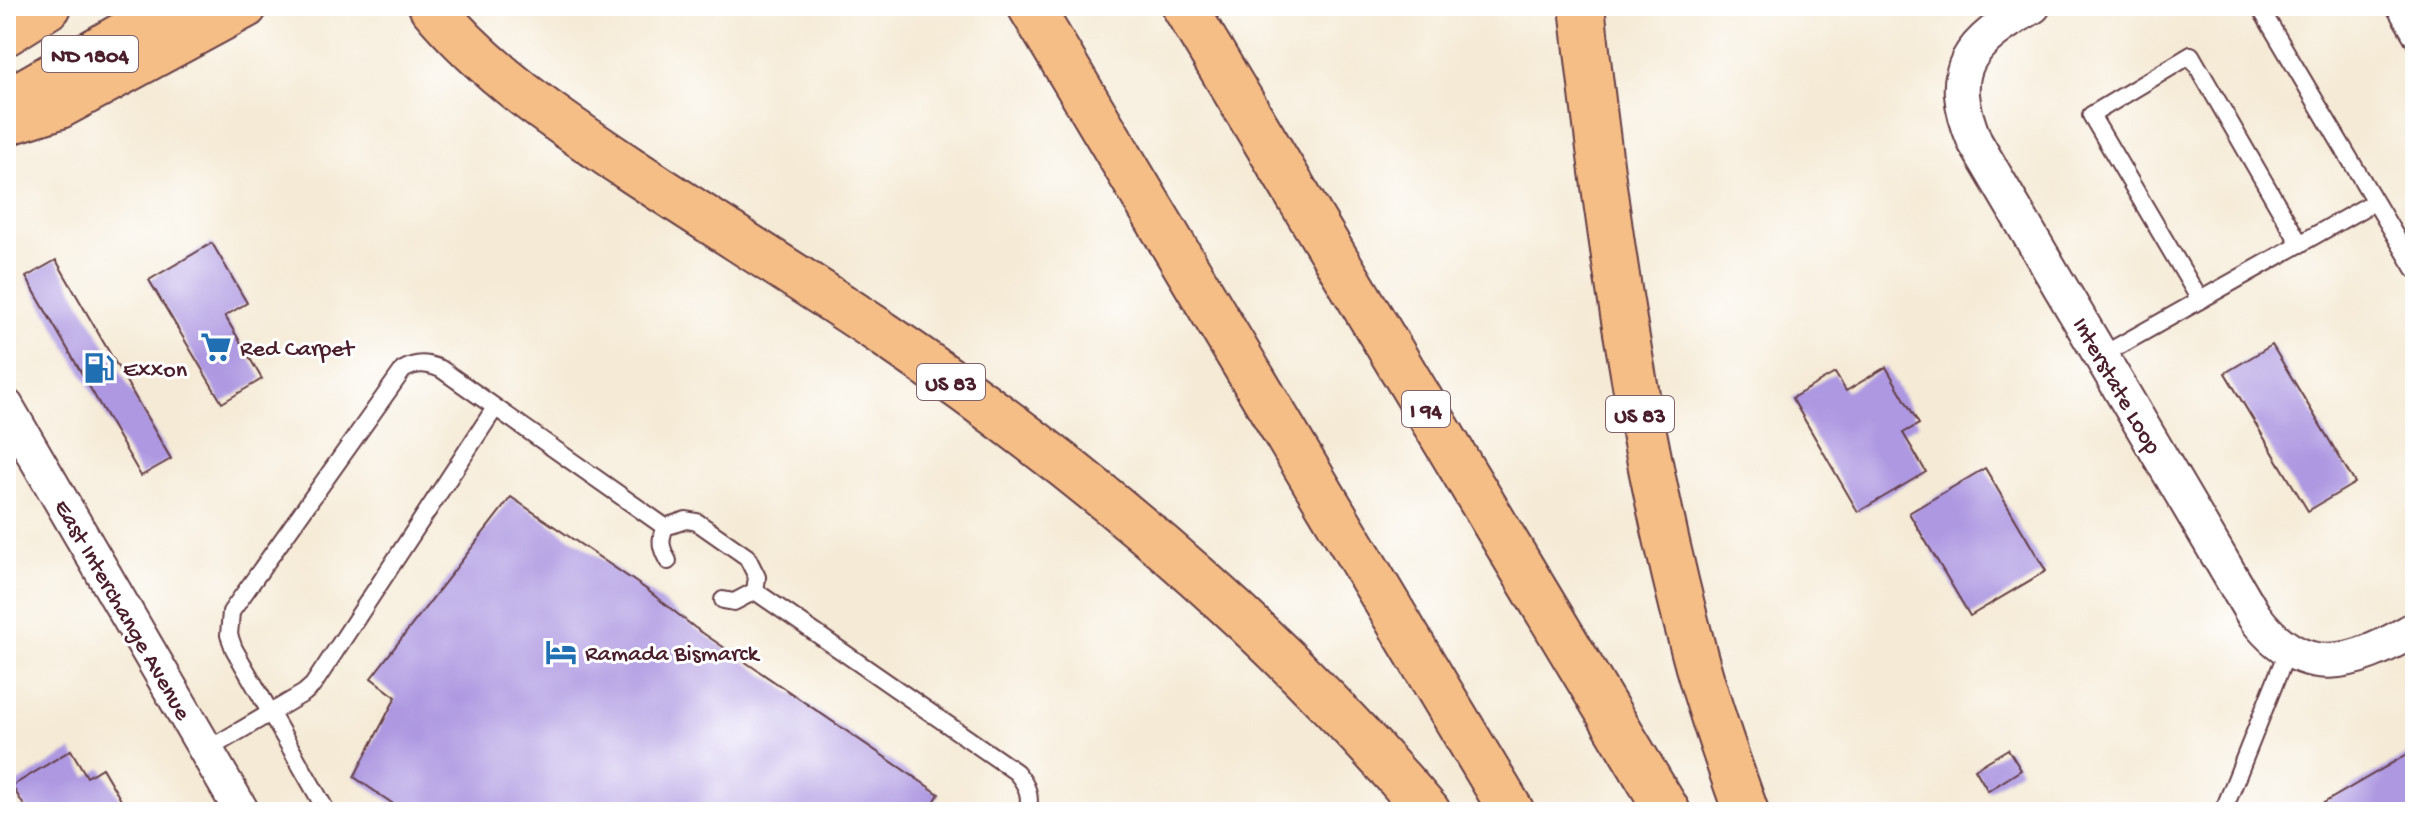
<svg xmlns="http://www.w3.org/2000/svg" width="2421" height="818" font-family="'Gochi Hand',sans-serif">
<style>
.building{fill:#ad98e1}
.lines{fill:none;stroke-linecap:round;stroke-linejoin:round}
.service-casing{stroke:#643d44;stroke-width:20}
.minor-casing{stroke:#643d44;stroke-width:38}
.primary-casing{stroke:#643d44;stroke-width:48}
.motorway-casing{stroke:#643d44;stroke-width:48}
.service{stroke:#fff;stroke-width:16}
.minor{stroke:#fff;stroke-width:34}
.primary{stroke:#f6be87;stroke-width:44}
.motorway{stroke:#f6be87;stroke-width:44}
.labels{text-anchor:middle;stroke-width:6;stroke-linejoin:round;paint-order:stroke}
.shield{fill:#fff;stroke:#80626b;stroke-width:2}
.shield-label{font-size:22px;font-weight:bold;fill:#4a1f2b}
.poi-label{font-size:24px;fill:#4a1f2b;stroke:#fff;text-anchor:start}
.street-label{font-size:24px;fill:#4a1f2b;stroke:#fff}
</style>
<rect width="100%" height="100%" fill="#fff"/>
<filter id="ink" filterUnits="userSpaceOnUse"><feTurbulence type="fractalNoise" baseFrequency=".0125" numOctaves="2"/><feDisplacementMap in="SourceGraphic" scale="16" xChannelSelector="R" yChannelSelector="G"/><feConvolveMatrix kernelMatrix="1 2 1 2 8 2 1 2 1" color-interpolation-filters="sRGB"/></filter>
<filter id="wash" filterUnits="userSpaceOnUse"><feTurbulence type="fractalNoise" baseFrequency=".006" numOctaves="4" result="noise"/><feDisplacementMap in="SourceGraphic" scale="32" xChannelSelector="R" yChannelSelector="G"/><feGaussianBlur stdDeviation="1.8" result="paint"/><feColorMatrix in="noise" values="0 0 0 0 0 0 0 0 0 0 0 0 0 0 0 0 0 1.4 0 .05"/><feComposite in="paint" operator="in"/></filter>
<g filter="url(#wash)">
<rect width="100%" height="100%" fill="#f5ead5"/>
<g id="blocks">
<g class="building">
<path d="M212,243L247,303L225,316L262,379L222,403L149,280Z"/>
<path d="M56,260L171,459L141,476L26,277Z"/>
<path d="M2272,345L2355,483L2308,511L2225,373Z"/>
<path d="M1886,367L1919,424L1903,433L1926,472L1858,512L1792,398L1835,373L1846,391Z"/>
<path d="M1985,468L2046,571L1970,616L1909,513Z"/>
<path d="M511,497L646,589L694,627L939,794L928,812H405L354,777L396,697L371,678Z"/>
<path d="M2008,749L2021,770L1988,791L1975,769Z"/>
<path d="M71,750L87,777L102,768L128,812H28L12,786Z"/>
<path d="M2413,751L2415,755V812H2318L2315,808Z"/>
</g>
</g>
</g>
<g filter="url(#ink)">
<use href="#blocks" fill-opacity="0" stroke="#643d44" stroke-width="2"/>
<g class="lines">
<defs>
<g id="service">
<path d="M2259,6L2415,269"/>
<path d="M2394,6L2415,42"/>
<path d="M2200,300L2091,115L2191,55L2300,244"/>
<path d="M2101,356L2374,202"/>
<path d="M668,561C661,548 659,541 665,527L686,520L697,522L747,557L757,577L755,591L734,602L723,600"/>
<path d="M755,591L1016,772C1027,785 1032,796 1027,812"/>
<path d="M207,750L304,693L313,685L495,408"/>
<path d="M327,812L234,649L229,635L231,612L403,370C417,362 426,363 441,369L665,527"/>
<path d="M2223,812L2287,652"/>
</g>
<g id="minor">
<path d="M2033,6C1969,43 1944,68 1975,142L2254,616C2303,682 2353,665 2415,629"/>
<path d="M6,406L242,812"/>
</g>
<g id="primary">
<path d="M6,33L49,6"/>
<path d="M6,102L173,6"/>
<path d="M6,123L60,106L245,6"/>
</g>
<g id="motorway">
<path d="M431,6C489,76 561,123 636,173C718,227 803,280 885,335C1085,471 1271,627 1428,812"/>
<path d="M1030,6L1512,812"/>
<path d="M1184,6L1668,812"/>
<path d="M1582,6C1606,225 1638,443 1695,656C1709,709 1728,761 1746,812"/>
</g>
</defs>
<use href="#service" class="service-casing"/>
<use href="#minor" class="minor-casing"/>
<use href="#primary" class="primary-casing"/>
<use href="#motorway" class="motorway-casing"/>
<use href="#service" class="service"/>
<use href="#minor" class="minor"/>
<use href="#primary" class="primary"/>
<use href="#motorway" class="motorway"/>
</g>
</g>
<defs>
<symbol id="supermarket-bare" viewBox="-9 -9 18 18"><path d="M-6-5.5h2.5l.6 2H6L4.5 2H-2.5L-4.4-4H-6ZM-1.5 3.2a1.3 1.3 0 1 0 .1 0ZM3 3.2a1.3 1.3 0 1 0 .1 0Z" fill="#1f6fb2" stroke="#fff" stroke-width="2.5" paint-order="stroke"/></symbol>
<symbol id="fuel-bare" viewBox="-9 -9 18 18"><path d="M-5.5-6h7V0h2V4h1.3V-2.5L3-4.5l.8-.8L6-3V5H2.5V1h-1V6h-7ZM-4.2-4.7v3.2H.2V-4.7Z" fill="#1f6fb2" stroke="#fff" stroke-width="2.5" paint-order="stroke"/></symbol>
<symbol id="hotel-bare" viewBox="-9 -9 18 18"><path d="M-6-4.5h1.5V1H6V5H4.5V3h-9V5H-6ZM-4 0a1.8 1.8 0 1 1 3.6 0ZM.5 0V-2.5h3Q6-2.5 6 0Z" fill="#1f6fb2" stroke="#fff" stroke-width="2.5" paint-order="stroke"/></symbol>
</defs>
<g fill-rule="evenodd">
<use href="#supermarket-bare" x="194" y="325" width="44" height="44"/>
<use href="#fuel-bare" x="77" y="346" width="44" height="44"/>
<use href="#hotel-bare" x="539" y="630" width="44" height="44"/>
</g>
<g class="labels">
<g class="shield">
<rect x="42" y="36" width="96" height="36" rx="6"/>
<rect x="917" y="364" width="68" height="36" rx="6"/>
<rect x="1402" y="391" width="48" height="36" rx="6"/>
<rect x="1606" y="396" width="68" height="36" rx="6"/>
</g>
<g class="shield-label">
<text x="90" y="62">ND 1804</text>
<text x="951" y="390">US 83</text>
<text x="1426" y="417">I 94</text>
<text x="1640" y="422">US 83</text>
</g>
<g class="poi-label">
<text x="240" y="355">Red Carpet</text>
<text x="123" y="376">Exxon</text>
<text x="585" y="660">Ramada Bismarck</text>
</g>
<g class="street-label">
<text transform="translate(2118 385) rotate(60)" y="8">Interstate Loop</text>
<text transform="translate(124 609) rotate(60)" y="8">East Interchange Avenue</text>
</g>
</g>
<rect width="2421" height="818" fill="none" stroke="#fff" stroke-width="32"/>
</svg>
